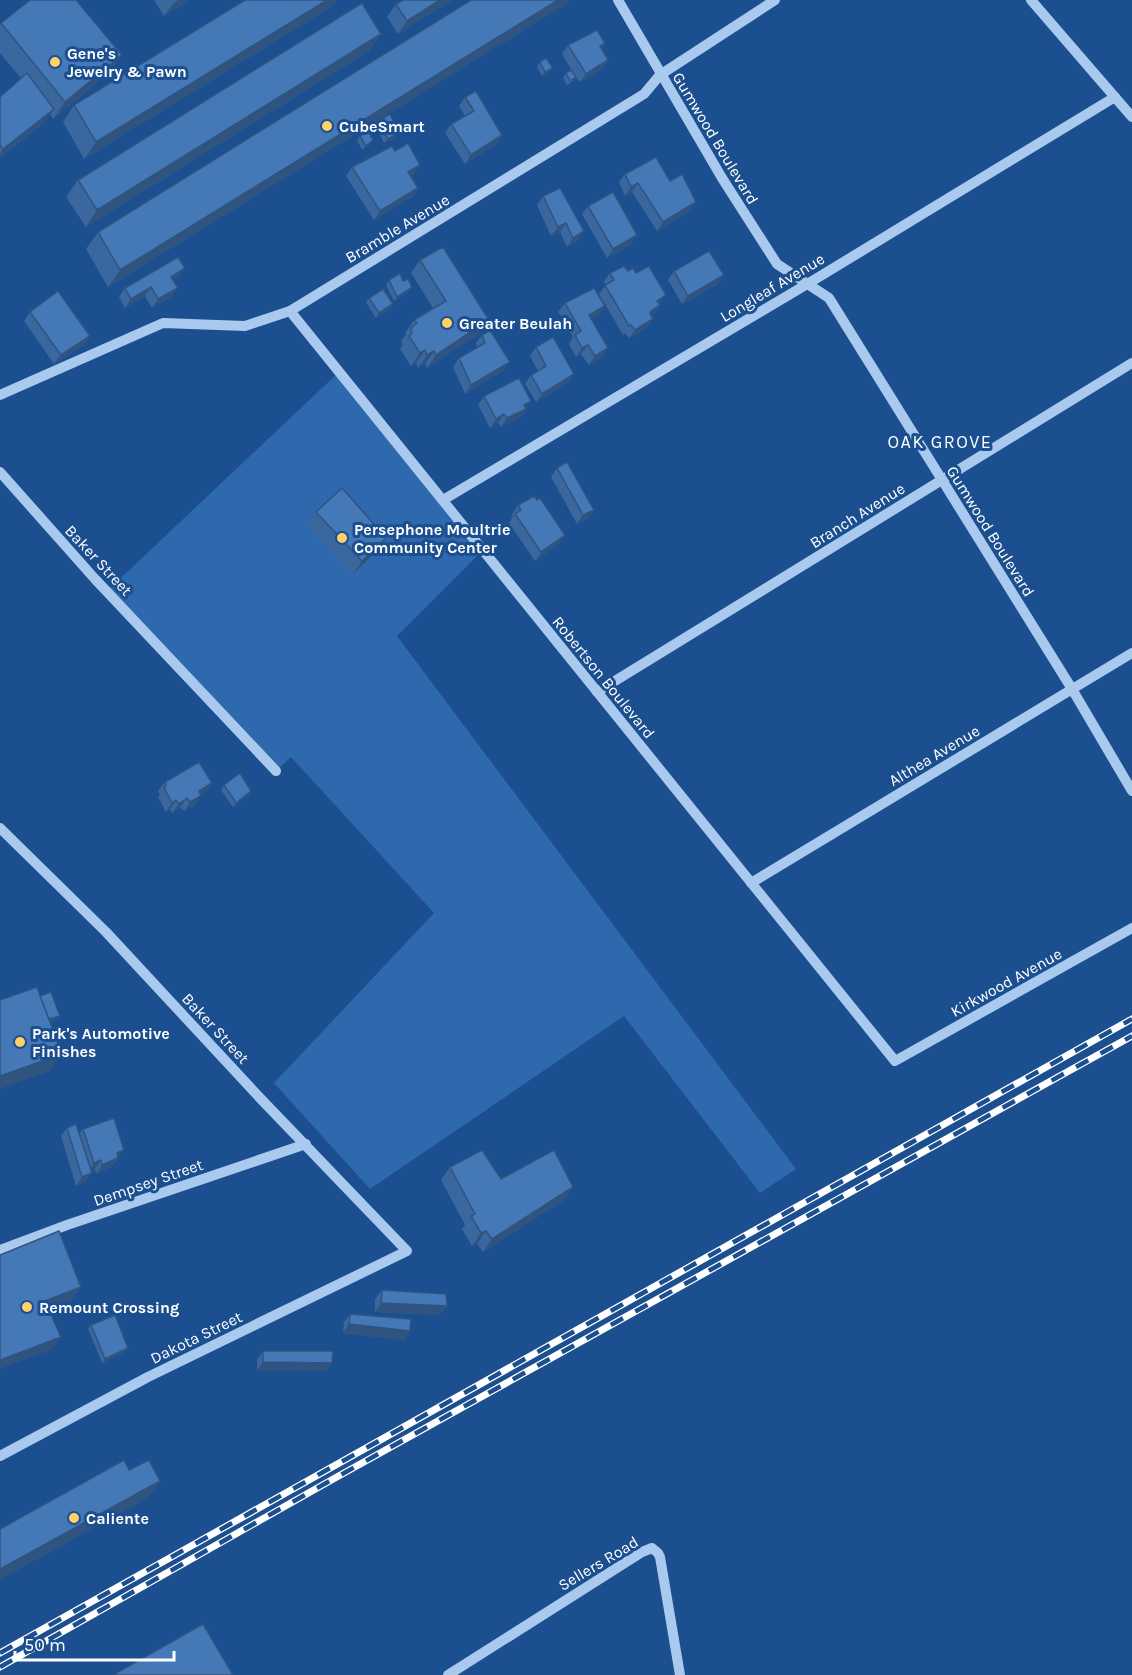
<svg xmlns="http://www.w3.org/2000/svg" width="1132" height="1675" font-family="Karla,sans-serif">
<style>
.green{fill:#2e69ad}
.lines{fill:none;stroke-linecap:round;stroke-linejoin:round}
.minor{stroke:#a9c9ee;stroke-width:10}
.rail-casing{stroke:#fff;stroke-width:7}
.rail{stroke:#1b4f8f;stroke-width:4.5;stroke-dasharray:14;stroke-linecap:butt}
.wall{fill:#3a679d}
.shaded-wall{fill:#305480}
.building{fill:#4478b7;stroke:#305480;stroke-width:1.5}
.poi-dot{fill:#ffd166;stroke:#1b4f8f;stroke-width:2}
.labels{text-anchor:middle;stroke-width:6;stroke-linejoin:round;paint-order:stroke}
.poi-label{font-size:16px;font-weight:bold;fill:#fff;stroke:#1b4f8f;text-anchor:start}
.street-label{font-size:16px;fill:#fff;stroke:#1b4f8f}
.neighbourhood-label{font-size:18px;letter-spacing:1.5px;fill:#fff;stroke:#1b4f8f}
</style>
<rect width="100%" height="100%" fill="#1b4f8f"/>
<path class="green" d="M339,372L483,550L397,636L796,1169L760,1193L624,1016L370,1189L274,1083L434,913L291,757L276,771L107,591Z"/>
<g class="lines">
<g class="minor">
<path d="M618,0L722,178L777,264L829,298L1072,689L1132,791"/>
<path d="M1031,0L1132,117"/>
<path d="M290,311L895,1061L1132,928"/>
<path d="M0,395L163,323L245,326L290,311L644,94L660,75L775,0"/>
<path d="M0,472L95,579L276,771"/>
<path d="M443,500L809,283L1115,97"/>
<path d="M597,692L1132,363"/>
<path d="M0,828L106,932L260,1098L407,1251L148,1377L0,1456"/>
<path d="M751,883L1132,653"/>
<path d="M0,1250L67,1225L306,1144"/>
<path d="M448,1675L642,1552L652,1548L658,1553L660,1557L680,1675"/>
</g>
<defs>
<g id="rail">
<path d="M0,1653L1132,1019"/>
<path d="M0,1667L335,1478L1132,1036"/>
</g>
</defs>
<use href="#rail" class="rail-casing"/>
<use href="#rail" class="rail"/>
</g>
<g class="wall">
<path d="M154,0H190L164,16Z"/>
<path d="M245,0H336L331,7L84,159L63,122L74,105Z"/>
<path d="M403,0H452L398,34L387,17L396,4Z"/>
<path d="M569,2L108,287L86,249L98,232Z"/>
<path d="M1,23L110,72L53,119L50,114L45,122L0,158V97L21,78L0,53V25Z"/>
<path d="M381,34L369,51L86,227L66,197L78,180Z"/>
<path d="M605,43L601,48L608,60L602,69L580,82L576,77L573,81L567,85L563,78L566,73L574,74L562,54L568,45Z"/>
<path d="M540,62L549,72L542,76L537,67Z"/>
<path d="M465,97L502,135L496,144L465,164L445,133L451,124L465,116L459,106Z"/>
<path d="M378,122L396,138L384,143L375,126Z"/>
<path d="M360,136L373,140L370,145L362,150L357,140Z"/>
<path d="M395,151L414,174L410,176L418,188L412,197L374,220L346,176L352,167Z"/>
<path d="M625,174L670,181L690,211L657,231L632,192L625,196L619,182Z"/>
<path d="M543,196L584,231L578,240L567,247L560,232L551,236L537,205Z"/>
<path d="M588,206L631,244L607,258L582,214Z"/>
<path d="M420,260L480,333L427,368L425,364L418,368L416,363L411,366L400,349L403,345L401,341L406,334L405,333L414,320L433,308L411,273Z"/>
<path d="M185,268L179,277L173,280L178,288L172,296L152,308L145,296L125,308L119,297L125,288Z"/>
<path d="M674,271L718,284L682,304L668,280Z"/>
<path d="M610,273L660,303L654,314L651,316L647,328L629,338L625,333L623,335L599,294L606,285L604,281Z"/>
<path d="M389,280L403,281L408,292L394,301L386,285Z"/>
<path d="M369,298L393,304L390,309L376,318L366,302Z"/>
<path d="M565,303L605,306L599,315L591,319L602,357L589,365L581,354L576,357L569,344L573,337L558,312Z"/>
<path d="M30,312L90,336L84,345L54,364L24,321Z"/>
<path d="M482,335L510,362L504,370L465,394L453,367L459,358L477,347L476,343Z"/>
<path d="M536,347L574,374L568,382L536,402L525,384L531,375L538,371L530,356Z"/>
<path d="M484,396L531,401L520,418L501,427L498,423L490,428L478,405Z"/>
<path d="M557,468L594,510L588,518L577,524L551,477Z"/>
<path d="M537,500L559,544L535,561L509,523L513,516L512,514L518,505Z"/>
<path d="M316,512L386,538L377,551L353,574L307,525Z"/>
<path d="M165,782L212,783L206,792L200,795L195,805L184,811L180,807L172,813L170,809L166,812L158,797L160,794L158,791Z"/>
<path d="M224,785L251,791L248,796L233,807L221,790Z"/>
<path d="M67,1128L79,1134L83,1129L118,1159L112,1166L96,1174L95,1169L91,1171L92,1173L85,1182L76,1186L61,1136Z"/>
<path d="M450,1167L501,1179L573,1187L564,1200L483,1252L477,1244L472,1246L462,1229L465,1225L441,1180Z"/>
<path d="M382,1290L440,1315L375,1312V1299Z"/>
<path d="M350,1314L410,1331L404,1340L343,1333L344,1322Z"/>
<path d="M91,1325L125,1352L102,1363L88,1329Z"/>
<path d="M263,1351L332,1363L326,1371H257V1360Z"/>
</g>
<g class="shaded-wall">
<path d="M178,0H190L164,16L174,3Z"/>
<path d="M327,0H336L331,7L84,159L96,142Z"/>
<path d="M440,0H452L398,34L407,21Z"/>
<path d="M558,0H571L569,2L108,287L120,270Z"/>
<path d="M381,34L369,51L86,227L97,210Z"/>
<path d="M122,55L110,72L53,119L65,102Z"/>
<path d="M608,60L602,69L580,82L586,74Z"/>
<path d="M553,68L549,72L542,76L545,72Z"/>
<path d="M54,109L45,122L0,158V154L3,149Z"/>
<path d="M399,133L396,138L384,143L388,139Z"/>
<path d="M502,135L496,144L465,164L471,155Z"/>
<path d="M373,140L370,145L362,150L366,146Z"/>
<path d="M420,165L414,174L402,181L408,172Z"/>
<path d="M638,183L632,192L625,196L631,187Z"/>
<path d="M418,188L412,197L374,220L380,211Z"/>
<path d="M696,202L690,211L657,231L663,222Z"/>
<path d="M566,223L560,232L551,236L558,227Z"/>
<path d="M584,231L578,240L567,247L573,238Z"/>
<path d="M637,235L631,244L607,258L613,249Z"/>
<path d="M185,268L179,277L165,285L171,277Z"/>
<path d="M724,275L718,284L682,304L688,296Z"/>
<path d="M151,287L145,296L125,308L131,299Z"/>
<path d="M412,287L408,292L394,301L397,297Z"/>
<path d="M178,288L172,296L152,308L158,299Z"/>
<path d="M666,295L660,303L651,309L657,301Z"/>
<path d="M393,304L390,309L376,318L379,313Z"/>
<path d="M660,305L654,314L645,320L651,311Z"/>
<path d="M605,306L599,315L582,324L589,315Z"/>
<path d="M653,319L647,328L629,338L635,330Z"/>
<path d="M489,320L480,333L427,368L436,355Z"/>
<path d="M90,336L84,345L54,364L61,355Z"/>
<path d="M588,345L581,354L576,357L582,348Z"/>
<path d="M608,348L602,357L589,365L595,356Z"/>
<path d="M425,350L416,363L411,366L420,353Z"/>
<path d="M434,351L425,364L418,368L427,355Z"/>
<path d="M510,362L504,370L465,394L471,385Z"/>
<path d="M574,374L568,382L536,402L542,394Z"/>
<path d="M531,401L520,418L501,427L507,418L524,405Z"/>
<path d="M504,414L498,423L490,428L496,419Z"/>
<path d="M594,510L588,518L577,524L583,515Z"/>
<path d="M565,535L559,544L535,561L541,552Z"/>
<path d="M386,538L377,551L353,574L362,561Z"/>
<path d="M212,783L206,792L192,800L199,791Z"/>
<path d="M251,791L248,796L233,807L236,803Z"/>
<path d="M201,796L195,805L184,811L190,802Z"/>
<path d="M187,798L180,807L172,813L179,804Z"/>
<path d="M176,800L170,809L166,812L172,803Z"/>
<path d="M60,1016L56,1020L42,1025L45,1021Z"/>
<path d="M62,1054L50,1071L0,1089V1076Z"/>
<path d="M124,1150L112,1166L96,1174L102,1165L117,1153Z"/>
<path d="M101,1160L95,1169L88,1172L94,1163Z"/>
<path d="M92,1173L85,1182L76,1186L82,1177Z"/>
<path d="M573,1187L564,1200L483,1252L492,1239Z"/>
<path d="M486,1231L477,1244L472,1246L481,1233Z"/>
<path d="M81,1287L72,1300L36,1314L45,1301Z"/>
<path d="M381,1303L447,1306L440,1315L375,1312Z"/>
<path d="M349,1324L410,1331L404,1340L343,1333Z"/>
<path d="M61,1337L51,1350L0,1369V1360Z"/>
<path d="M128,1348L125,1352L102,1363L105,1359Z"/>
<path d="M263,1362L332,1363L326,1371H257Z"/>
<path d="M160,1481L148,1498L0,1580V1569Z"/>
</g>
<g class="building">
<path d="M30,0H76L122,55L65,102L1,23Z"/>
<path d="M245,0H327L96,142L74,105Z"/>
<path d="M403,0H440L407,21L396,4Z"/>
<path d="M471,0H558L120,270L98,232Z"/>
<path d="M362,3L381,34L97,210L78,180Z"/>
<path d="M597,30L605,43L600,46L608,60L586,74L568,45Z"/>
<path d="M546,58L553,68L545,72L540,62Z"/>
<path d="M571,70L576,77L570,81L566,73Z"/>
<path d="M27,73L54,109L3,149L0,145V97Z"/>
<path d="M476,91L502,135L471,155L451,124L474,111L465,97Z"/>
<path d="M390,114L399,133L388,139L378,122Z"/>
<path d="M368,131L373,140L366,146L360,136Z"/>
<path d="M408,143L420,165L408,172L418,188L380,211L352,167L392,146L395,151Z"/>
<path d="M656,157L670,181L682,174L696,202L663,222L638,183L631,187L625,174Z"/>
<path d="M560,188L584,231L573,238L566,223L558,227L543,196Z"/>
<path d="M613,192L637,235L613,249L588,206Z"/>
<path d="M443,247L489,320L436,355L434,351L427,355L425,350L420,353L409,336L412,333L411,328L417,323L414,320L446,301L420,260Z"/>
<path d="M709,251L724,275L688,296L674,271Z"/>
<path d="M178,257L185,268L171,277L178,288L158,299L151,287L131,299L125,288Z"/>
<path d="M624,266L628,271L633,268L636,273L649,266L666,295L657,301L660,305L651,311L650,314L653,319L635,330L631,325L629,326L605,285L614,280L610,273Z"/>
<path d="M400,273L403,281L408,279L412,287L397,297L389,280Z"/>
<path d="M594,288L605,306L589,315L608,348L595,356L588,345L582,348L575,335L581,331L565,303Z"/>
<path d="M383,289L393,304L379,313L369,298Z"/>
<path d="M58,291L90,336L61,355L30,312Z"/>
<path d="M490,330L510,362L471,385L459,358L485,343L482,335Z"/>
<path d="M553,337L574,374L542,394L531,375L546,366L536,347Z"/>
<path d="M519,378L531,401L524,405L526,409L507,418L504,414L496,419L484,396Z"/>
<path d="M567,462L594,510L583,515L557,468Z"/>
<path d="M342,488L386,538L362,561L316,512Z"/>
<path d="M534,496L537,500L540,498L565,535L541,552L515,514L521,510L518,505Z"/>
<path d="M199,762L212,783L199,791L201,796L190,802L187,798L179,804L176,800L172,803L164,788L166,786L165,782Z"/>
<path d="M240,773L251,791L236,803L224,785Z"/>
<path d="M37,987L62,1054L0,1076V1000Z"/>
<path d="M51,992L60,1016L49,1019L40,996Z"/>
<path d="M114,1118L124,1150L117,1153L118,1158L102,1165L101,1160L94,1163L83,1129Z"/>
<path d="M76,1124L92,1173L82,1177L67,1128Z"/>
<path d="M482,1150L501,1179L554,1150L573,1187L492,1239L486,1231L481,1233L471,1216L475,1214L450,1167Z"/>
<path d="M59,1231L81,1287L45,1301L61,1337L0,1360V1255Z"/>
<path d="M382,1290L446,1294L447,1306L381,1303Z"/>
<path d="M350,1314L411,1319L410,1331L349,1324Z"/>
<path d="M115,1315L128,1348L105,1359L91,1325Z"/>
<path d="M263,1351H333L332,1363L263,1362Z"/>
<path d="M124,1460L129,1470L149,1460L160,1481L0,1569V1529Z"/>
<path d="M203,1624L233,1675H113Z"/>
</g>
<g class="poi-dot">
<circle cx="55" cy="62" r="6"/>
<circle cx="327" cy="126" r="6"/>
<circle cx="447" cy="323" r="6"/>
<circle cx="342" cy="538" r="6"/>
<circle cx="20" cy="1042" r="6"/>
<circle cx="27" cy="1307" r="6"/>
<circle cx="74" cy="1518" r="6"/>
</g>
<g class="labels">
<g class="poi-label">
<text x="67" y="59">Gene's<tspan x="67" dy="18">Jewelry &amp; Pawn</tspan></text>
<text x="339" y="132">CubeSmart</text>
<text x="459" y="329">Greater Beulah</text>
<text x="354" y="535">Persephone Moultrie<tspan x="354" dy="18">Community Center</tspan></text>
<text x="32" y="1039">Park's Automotive<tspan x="32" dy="18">Finishes</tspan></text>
<text x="39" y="1313">Remount Crossing</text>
<text x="86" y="1524">Caliente</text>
</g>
<g class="street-label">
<text transform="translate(716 138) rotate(59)" y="6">Gumwood Boulevard</text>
<text transform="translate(397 228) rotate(-31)" y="6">Bramble Avenue</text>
<text transform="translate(772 287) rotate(-31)" y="6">Longleaf Avenue</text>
<text transform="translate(857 515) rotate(-32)" y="6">Branch Avenue</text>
<text transform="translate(991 531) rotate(58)" y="6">Gumwood Boulevard</text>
<text transform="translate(99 560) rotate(47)" y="6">Baker Street</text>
<text transform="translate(604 677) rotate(51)" y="6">Robertson Boulevard</text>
<text transform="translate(934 755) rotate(-31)" y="6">Althea Avenue</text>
<text transform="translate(1006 982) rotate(-29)" y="6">Kirkwood Avenue</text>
<text transform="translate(216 1028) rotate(47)" y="6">Baker Street</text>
<text transform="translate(148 1182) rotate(-19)" y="6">Dempsey Street</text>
<text transform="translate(196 1337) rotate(-26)" y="6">Dakota Street</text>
<text transform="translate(598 1563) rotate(-31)" y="6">Sellers Road</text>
</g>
<g class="neighbourhood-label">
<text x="940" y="448">OAK GROVE</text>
</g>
</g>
<path d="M15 1651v9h159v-9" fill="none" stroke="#ffffff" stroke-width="3"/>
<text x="24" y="1651" font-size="18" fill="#ffffff" stroke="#1b4f8f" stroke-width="4.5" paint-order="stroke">50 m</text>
</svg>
